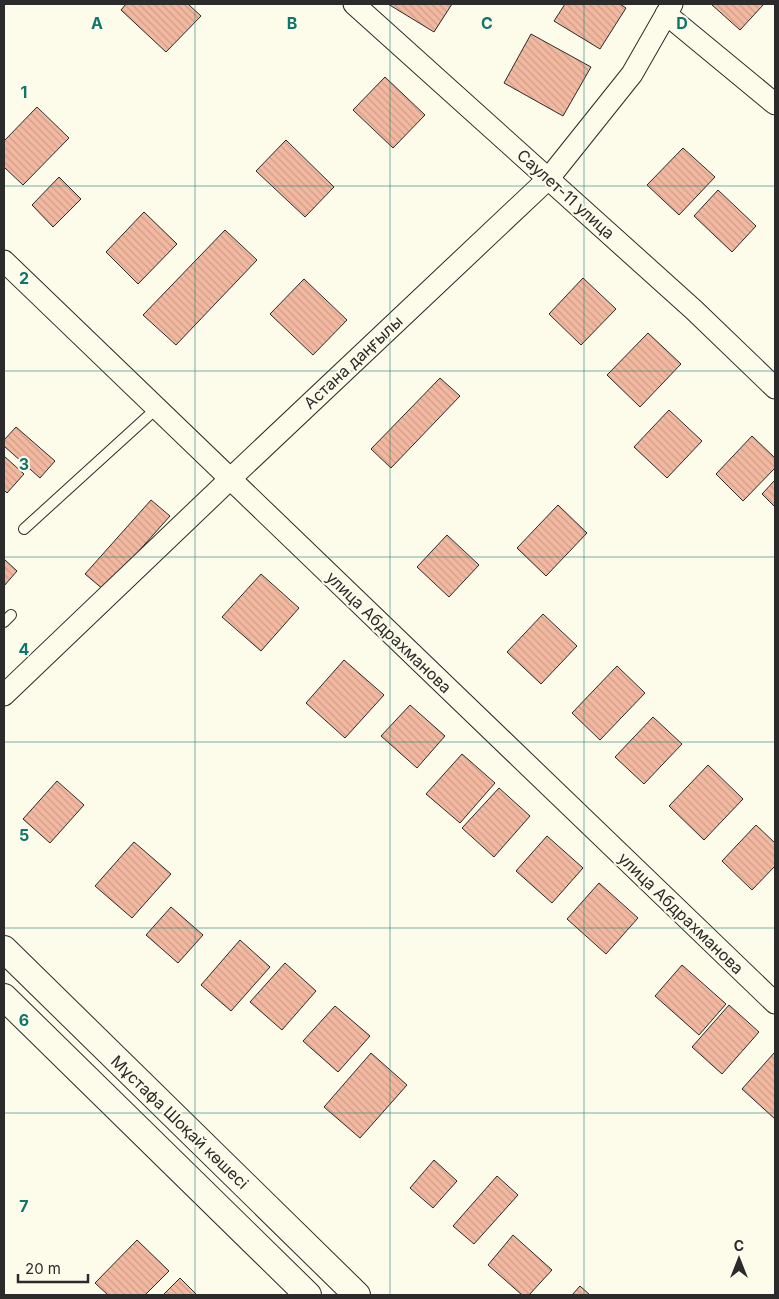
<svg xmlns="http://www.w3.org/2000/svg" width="779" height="1299" font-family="Inter,sans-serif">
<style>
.building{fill:url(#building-back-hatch);stroke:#2b2b2b}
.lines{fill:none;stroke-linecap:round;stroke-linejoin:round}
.service-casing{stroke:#2b2b2b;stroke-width:12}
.minor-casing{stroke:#2b2b2b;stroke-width:23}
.tertiary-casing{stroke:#2b2b2b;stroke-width:28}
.service{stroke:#fdfbea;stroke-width:10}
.minor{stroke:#fdfbea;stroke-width:21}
.tertiary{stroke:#fdfbea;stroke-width:26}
.grid{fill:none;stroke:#0f766e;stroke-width:1;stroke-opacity:0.55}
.labels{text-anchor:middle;stroke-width:4;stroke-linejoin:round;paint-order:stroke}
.street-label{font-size:16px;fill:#2b2b2b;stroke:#fdfbea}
.grid-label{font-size:16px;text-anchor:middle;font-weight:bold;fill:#0f766e;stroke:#fdfbea;stroke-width:4;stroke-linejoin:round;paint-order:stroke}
</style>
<defs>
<pattern id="building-back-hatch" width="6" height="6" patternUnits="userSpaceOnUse" patternTransform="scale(1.25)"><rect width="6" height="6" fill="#f2b8a0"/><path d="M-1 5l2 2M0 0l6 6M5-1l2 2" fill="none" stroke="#d09e8a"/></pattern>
</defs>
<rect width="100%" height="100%" fill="#fdfbea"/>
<g class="building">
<path d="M126,4H188L201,16L166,52L121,10Z"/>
<path d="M388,4H452L434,32Z"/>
<path d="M565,4H620L626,8L600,49L554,21Z"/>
<path d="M711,4H764L740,30Z"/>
<path d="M531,34L591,67L563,116L504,83Z"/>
<path d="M385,77L425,115L393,148L353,110Z"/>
<path d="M37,107L69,138L23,185L4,167V141Z"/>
<path d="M286,140L334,187L305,217L256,171Z"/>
<path d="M683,148L715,177L679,215L647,185Z"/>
<path d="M59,177L81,199L53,227L32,205Z"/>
<path d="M718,190L756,226L732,252L694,216Z"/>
<path d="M144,212L177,244L138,284L106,252Z"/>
<path d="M225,230L257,260L176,345L143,315Z"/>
<path d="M583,278L616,309L581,345L549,314Z"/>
<path d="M304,279L347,320L313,355L270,314Z"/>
<path d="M648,333L681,364L640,407L607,375Z"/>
<path d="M440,378L460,396L391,468L371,449Z"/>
<path d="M669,410L702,441L667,478L634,447Z"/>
<path d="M16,427L55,461L40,478L4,446V440Z"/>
<path d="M752,436L775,458V468L743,501L716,474Z"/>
<path d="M4,456L24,474L7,493L4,490Z"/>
<path d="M775,480V507L762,494Z"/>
<path d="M151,500L170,516L104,590L85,574Z"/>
<path d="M558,505L587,533L546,576L517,548Z"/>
<path d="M447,535L479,565L449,597L417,567Z"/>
<path d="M4,559L17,571L4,586Z"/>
<path d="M261,574L299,608L261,651L222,617Z"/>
<path d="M543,614L577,646L541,684L507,652Z"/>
<path d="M344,660L384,695L345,738L306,703Z"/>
<path d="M617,666L645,693L600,740L572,713Z"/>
<path d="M410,705L445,736L417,768L381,736Z"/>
<path d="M653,717L682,744L644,784L615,757Z"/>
<path d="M462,754L495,783L460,823L426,794Z"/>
<path d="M708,765L743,799L704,840L669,806Z"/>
<path d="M57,781L84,805L50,843L23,819Z"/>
<path d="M499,788L530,816L494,857L462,828Z"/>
<path d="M756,825L775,843V866L752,890L722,861Z"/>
<path d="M547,836L583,868L552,903L516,871Z"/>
<path d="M134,842L171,874L132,918L95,886Z"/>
<path d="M599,883L638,918L606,954L567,919Z"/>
<path d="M171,907L203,935L178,963L146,935Z"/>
<path d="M240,940L270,967L231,1011L201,985Z"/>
<path d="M285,963L316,991L282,1030L250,1002Z"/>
<path d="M682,965L726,1004L699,1035L655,996Z"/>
<path d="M729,1005L759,1032L722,1074L692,1047Z"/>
<path d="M335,1006L370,1036L338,1072L303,1041Z"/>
<path d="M371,1053L407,1085L360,1138L324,1107Z"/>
<path d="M774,1053L775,1055V1119L742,1089Z"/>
<path d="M434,1160L457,1181L433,1208L410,1188Z"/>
<path d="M497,1176L518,1195L474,1244L453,1226Z"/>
<path d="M513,1235L552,1270L529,1295H522L488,1265Z"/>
<path d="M137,1240L169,1271L145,1295H108L95,1283Z"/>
<path d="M180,1278L197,1295H163Z"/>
<path d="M580,1286L590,1295H572Z"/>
</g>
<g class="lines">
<defs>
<g id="service">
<path d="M24,529L157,408"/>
<path d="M4,622L11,615"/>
</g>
<g id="minor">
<path d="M354,4L694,310L775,388"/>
<path d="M666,14L775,104"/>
<path d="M4,261L775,1003"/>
<path d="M4,695L230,479L549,178L632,74L672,4"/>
</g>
<g id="tertiary">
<path d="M4,949L357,1295"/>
<path d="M4,997L308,1295"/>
</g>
</defs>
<use href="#service" class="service-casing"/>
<use href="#minor" class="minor-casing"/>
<use href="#tertiary" class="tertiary-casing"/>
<use href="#service" class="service"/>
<use href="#minor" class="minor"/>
<use href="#tertiary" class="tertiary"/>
</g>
<path class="grid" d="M195,4V1295M390,4V1295M584,4V1295M4,186H775M4,371H775M4,557H775M4,742H775M4,928H775M4,1113H775"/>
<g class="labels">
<g class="street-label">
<text transform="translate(566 194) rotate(42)" y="6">Саулет-11 улица</text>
<text transform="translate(353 362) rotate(-43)" y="6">Астана даңғылы</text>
<text transform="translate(389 632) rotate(44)" y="6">улица Абдрахманова</text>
<text transform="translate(681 913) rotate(44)" y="6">улица Абдрахманова</text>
<text transform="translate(180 1122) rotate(44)" y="6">Мұстафа Шоқай көшесі</text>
</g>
</g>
<g class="grid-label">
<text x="97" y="29">A</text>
<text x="292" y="29">B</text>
<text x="487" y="29">C</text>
<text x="682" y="29">D</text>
<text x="24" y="98">1</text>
<text x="24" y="284">2</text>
<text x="24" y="470">3</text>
<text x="24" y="655">4</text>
<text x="24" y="841">5</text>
<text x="24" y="1026">6</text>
<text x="24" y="1212">7</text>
</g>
<rect width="779" height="1299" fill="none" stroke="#2b2b2b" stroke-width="10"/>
<g transform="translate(739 1259)" stroke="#fdfbea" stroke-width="4" paint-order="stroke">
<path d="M0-4L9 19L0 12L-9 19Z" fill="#2b2b2b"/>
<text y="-8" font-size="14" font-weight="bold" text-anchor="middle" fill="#2b2b2b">С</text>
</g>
<path d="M18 1274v8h70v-8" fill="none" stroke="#2b2b2b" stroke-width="2.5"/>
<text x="25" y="1274" font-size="15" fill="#2b2b2b" stroke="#fdfbea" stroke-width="4" paint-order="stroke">20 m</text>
</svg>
